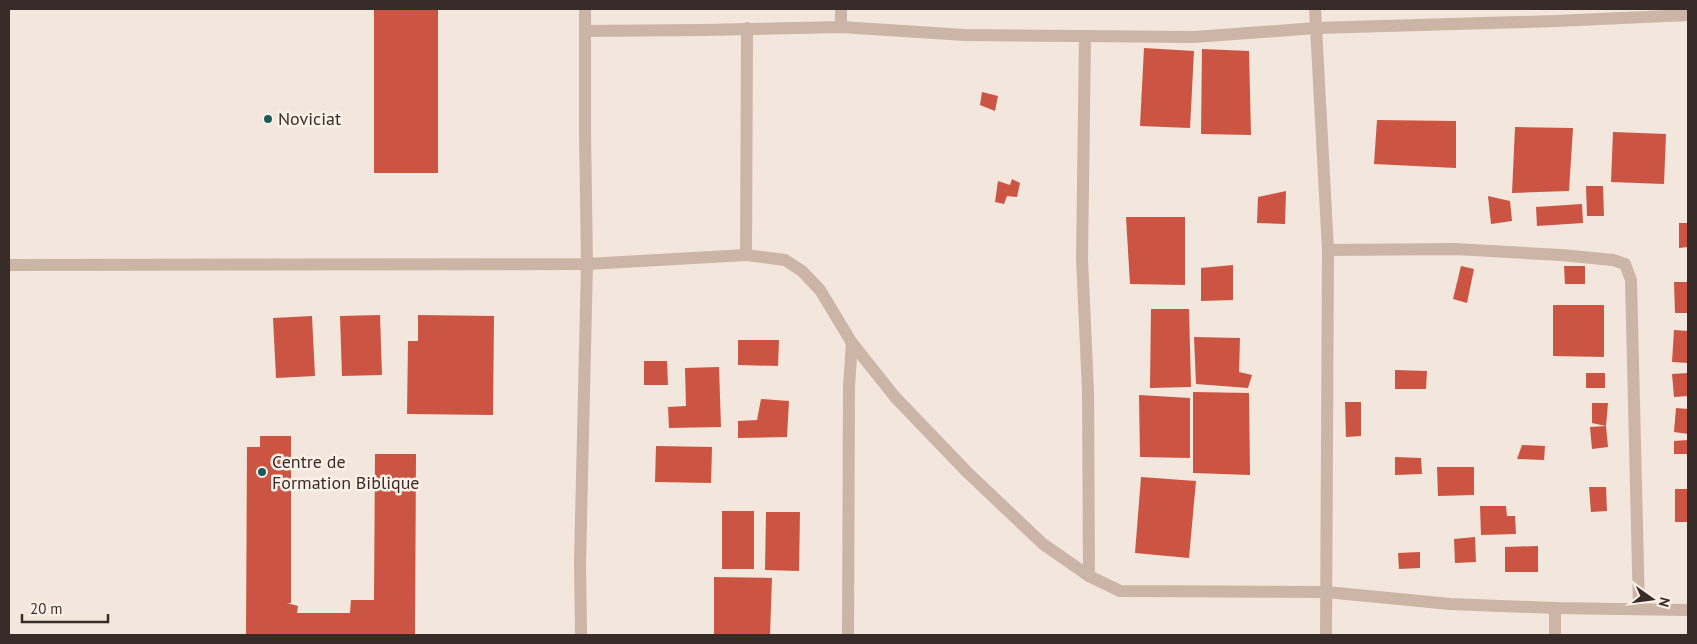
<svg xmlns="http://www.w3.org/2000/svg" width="1697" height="644" font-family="'PT Sans',sans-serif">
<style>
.building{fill:#cb5542}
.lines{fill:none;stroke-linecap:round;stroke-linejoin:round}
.minor{stroke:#ccb4a7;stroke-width:12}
.poi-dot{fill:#1b5c5a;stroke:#fbf1e9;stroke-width:2}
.labels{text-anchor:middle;stroke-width:5;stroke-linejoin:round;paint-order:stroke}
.poi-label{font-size:18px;fill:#382c28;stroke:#fbf1e9;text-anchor:start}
</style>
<rect width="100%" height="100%" fill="#f3e6dc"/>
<g class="building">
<rect x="374" y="9" width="64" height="164"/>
<path d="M1144,48L1194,51L1190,128L1140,126Z"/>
<path d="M1202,49L1249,51L1251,135L1201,134Z"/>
<path d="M982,92L998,96L995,111L980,105Z"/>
<path d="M1377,120L1456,121V168L1374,164Z"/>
<path d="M1515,127L1573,128L1569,191L1512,193Z"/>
<path d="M1613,132L1666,134L1664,184L1611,182Z"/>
<path d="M1012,179L1020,183L1017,197L1007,196L1004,204L995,202L998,181L1010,185Z"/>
<path d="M1586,186H1603L1604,216H1587Z"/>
<path d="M1286,191L1285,224L1257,223L1258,197Z"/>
<path d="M1488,196L1510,201L1512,221L1491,224Z"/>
<path d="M1582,204L1583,223L1537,226L1536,207Z"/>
<path d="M1126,217H1185V285L1130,284Z"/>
<path d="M1679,223H1688V247L1679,248Z"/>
<path d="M1233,265V300L1201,301V268Z"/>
<path d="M1461,266L1474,269L1467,303L1453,299Z"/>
<path d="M1564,266H1585V284H1565Z"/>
<path d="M1674,282H1688V313H1675Z"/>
<path d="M1553,305H1604V357L1553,356Z"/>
<path d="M1151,309H1189L1191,387L1150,388Z"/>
<path d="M380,315L382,375L342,376L340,316Z"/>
<path d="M418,315L494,316L493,415L407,414L408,341H418Z"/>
<path d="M312,316L315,376L276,378L273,318Z"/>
<path d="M1674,330L1688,331V363L1672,362Z"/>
<path d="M1194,337L1240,338L1239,372L1252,375L1248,388L1196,384Z"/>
<path d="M738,340H779L778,366L738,365Z"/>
<path d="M644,361H667L668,385H644Z"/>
<path d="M719,367L721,427L669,428L668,407L686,406L685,368Z"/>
<path d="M1395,370L1427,371L1426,389H1395Z"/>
<rect x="1586" y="373" width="19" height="15"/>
<path d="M1688,373V396L1674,397L1672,374Z"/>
<path d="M1193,392L1249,393L1250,475L1193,473Z"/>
<path d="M1139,395L1190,398V458L1140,457Z"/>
<path d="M761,399L789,401L787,437L738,438V421L757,420Z"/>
<path d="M1345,402H1361V436L1346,437Z"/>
<path d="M1592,403H1608L1606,426L1592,423Z"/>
<path d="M1676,408L1688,409V434L1674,432Z"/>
<path d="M1606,426L1608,447L1592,449L1590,427Z"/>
<path d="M260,436H291V603H287L298,606L297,613H350L351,600H374L375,454H416L415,635H246L247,447H260Z"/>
<path d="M1688,440V454H1674V441Z"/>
<path d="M1522,445L1545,446L1544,460L1517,459Z"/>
<path d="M656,446L712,447L711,483L655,482Z"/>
<path d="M1395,457L1421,458L1422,474L1395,475Z"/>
<path d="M1437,467H1474V495L1438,496Z"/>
<path d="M1141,477L1196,481L1189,558L1135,553Z"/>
<path d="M1589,487H1606L1607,511L1591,512Z"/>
<rect x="1675" y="489" width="13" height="33"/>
<path d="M1480,506H1506L1507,516H1515L1516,534L1481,535Z"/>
<rect x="722" y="511" width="32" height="58"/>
<path d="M766,512H800L799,571L765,570Z"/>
<path d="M1475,537L1476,562L1455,563L1454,539Z"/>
<path d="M1538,546V572H1505V547Z"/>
<path d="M1420,552V568L1399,569L1398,553Z"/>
<path d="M714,577L772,578L770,635H714Z"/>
</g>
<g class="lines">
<g class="minor">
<path d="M1315,9L1328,250L1326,635"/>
<path d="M841,27V9"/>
<path d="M585,31L701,30L841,27L965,35L1194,37L1316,28L1556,21L1688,15"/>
<path d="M1085,36L1082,259L1088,391L1089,576"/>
<path d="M1328,250L1455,249L1561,255L1613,260L1625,264L1631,280L1639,609"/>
<path d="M746,255L747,28"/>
<path d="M9,265L587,264L746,255L785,260L802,271L820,290L852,343L849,386L848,635"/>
<path d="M852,343L895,397L967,472L1043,544L1089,576L1120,591L1326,592L1450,604L1555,608L1688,610"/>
<path d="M1555,608V635"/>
<path d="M581,635L580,562L587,264L585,132V9"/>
</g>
</g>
<g class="poi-dot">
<circle cx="268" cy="119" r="5"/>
<circle cx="262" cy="472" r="5"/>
</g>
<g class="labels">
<g class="poi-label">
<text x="278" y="125">Noviciat</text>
<text x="272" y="468">Centre de<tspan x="272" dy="21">Formation Biblique</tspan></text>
</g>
</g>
<rect width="1697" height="644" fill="none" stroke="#382c28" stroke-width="20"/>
<g transform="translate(1652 599) rotate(104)" stroke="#fbf1e9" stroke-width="4" paint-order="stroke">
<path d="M0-4L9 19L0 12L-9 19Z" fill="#382c28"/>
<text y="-8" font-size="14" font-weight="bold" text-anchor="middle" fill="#382c28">N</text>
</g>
<path d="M22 614v8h86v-8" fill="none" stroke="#382c28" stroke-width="2.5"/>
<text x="30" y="614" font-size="15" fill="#382c28" stroke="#fbf1e9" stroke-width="4" paint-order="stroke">20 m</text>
</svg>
